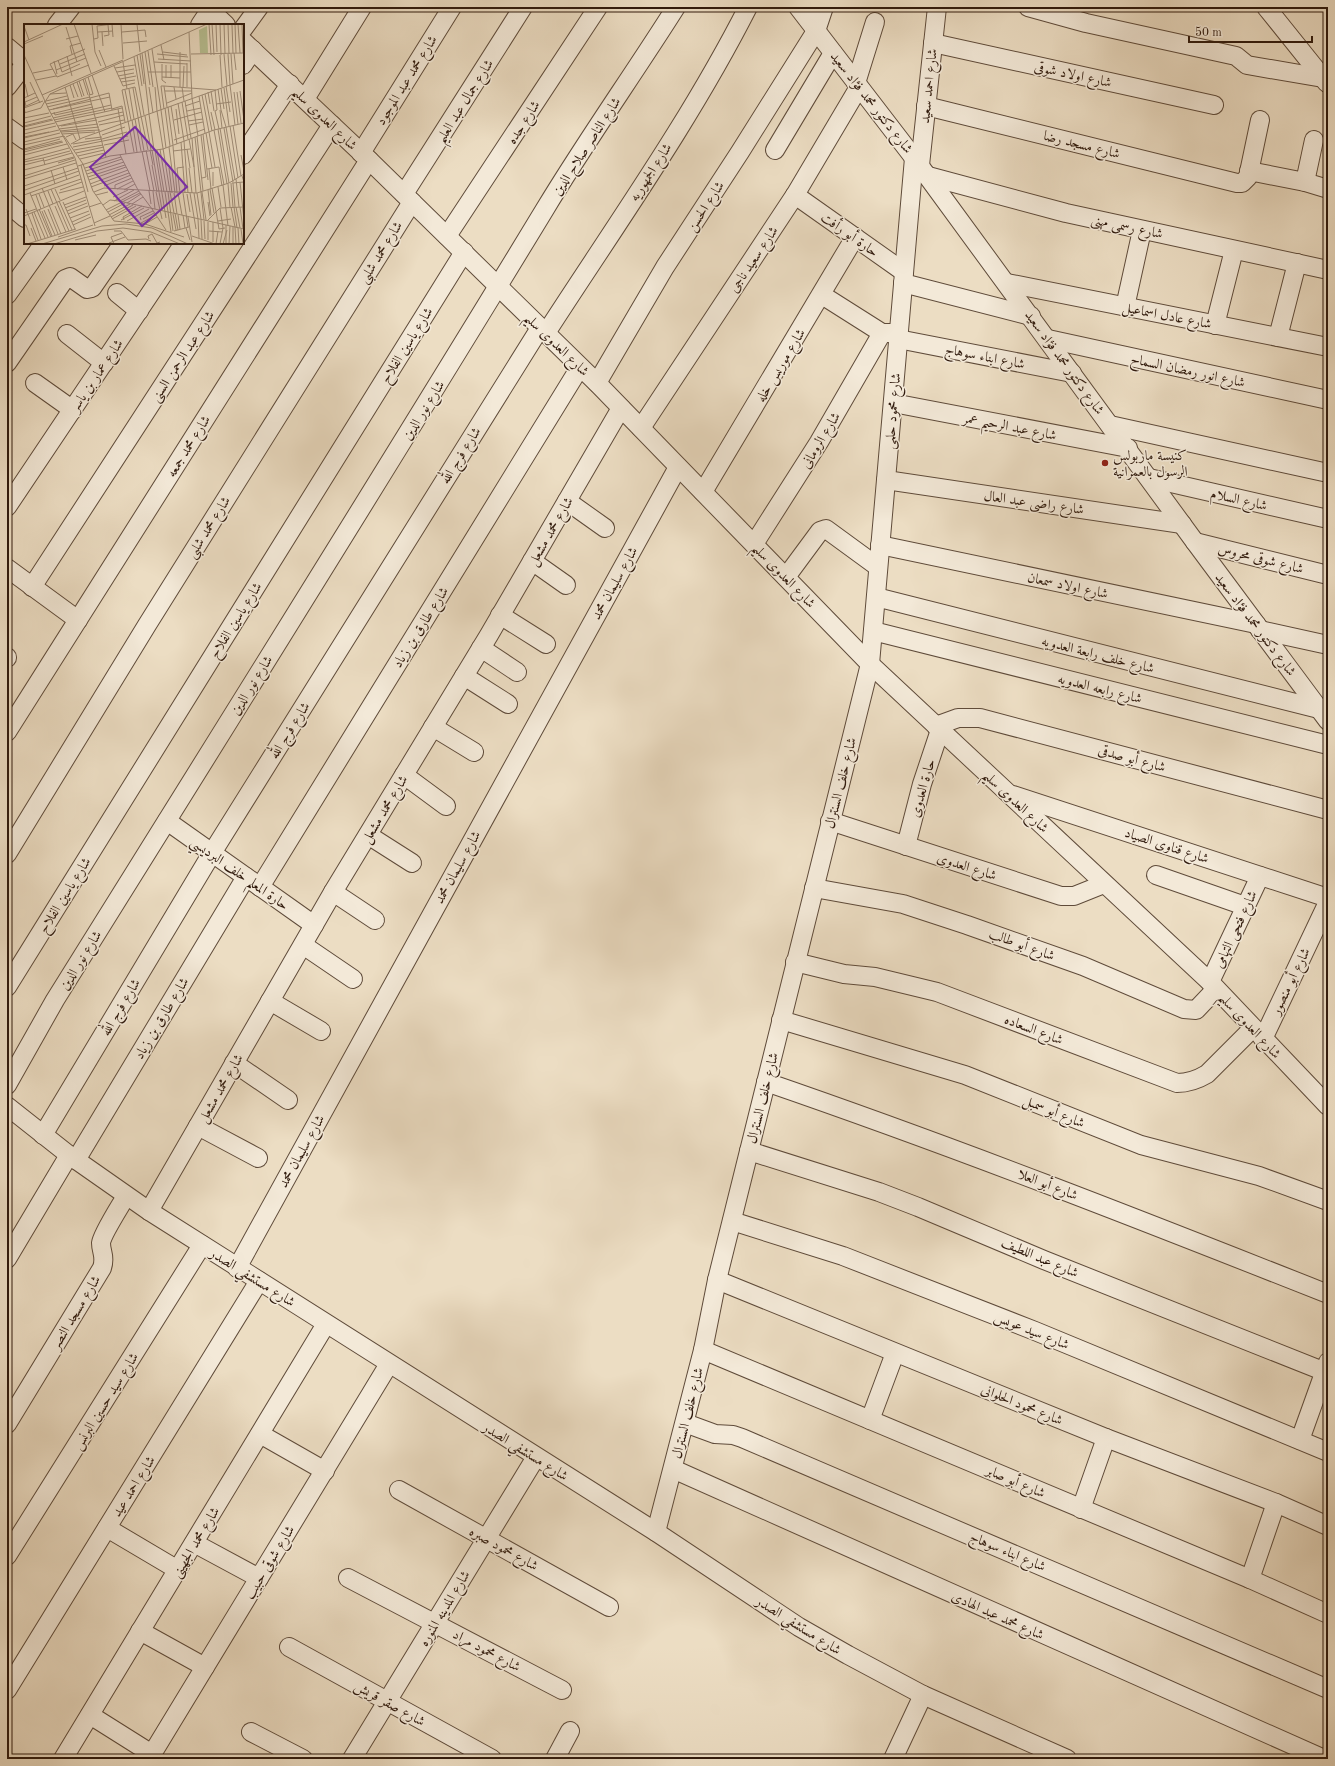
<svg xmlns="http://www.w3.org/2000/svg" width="1335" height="1766" font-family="'Old Standard TT',Amiri,serif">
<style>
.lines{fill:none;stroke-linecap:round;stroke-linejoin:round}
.minor-casing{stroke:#5f4b3a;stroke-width:20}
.minor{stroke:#f3e9d8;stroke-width:18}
.poi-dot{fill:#8f2418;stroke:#f3e9d8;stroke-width:1.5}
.labels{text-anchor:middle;stroke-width:3;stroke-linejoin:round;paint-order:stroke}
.street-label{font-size:14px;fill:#301a0d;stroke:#f3e9d8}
.poi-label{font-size:14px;fill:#301a0d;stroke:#f3e9d8;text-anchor:start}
.inset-road{fill:none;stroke:#a18f7a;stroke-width:1}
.view{fill:#7b2cbf;fill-opacity:0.15;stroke:#7b2cbf;stroke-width:2}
.inset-edge{fill:none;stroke:#301a0d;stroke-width:2}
</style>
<rect width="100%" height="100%" fill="#ecddc3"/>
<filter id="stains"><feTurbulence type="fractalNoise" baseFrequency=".005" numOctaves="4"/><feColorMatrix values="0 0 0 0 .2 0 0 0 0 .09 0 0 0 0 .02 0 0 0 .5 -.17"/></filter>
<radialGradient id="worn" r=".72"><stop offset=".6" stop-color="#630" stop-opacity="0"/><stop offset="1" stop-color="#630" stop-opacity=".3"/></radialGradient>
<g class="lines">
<defs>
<g id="minor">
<path d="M207,7L226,25"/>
<path d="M798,7L914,158L1195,542L1328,721"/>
<path d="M1028,7L1086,23L1236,56L1247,65L1323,78"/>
<path d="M1266,7L1327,83"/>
<path d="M57,25L71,7"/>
<path d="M200,25L210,10"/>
<path d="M243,29L259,7"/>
<path d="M243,41L369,160L597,383L870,664L1210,982L1328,1106"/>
<path d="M933,43L1214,105"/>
<path d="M7,47L25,62"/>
<path d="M243,65L253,50"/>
<path d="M856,83L875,22"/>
<path d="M7,87L25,64"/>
<path d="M305,99L362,7"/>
<path d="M926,106L1237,183H1242L1248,177L1260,120"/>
<path d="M7,127L25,140"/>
<path d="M775,150L833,53"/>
<path d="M361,153L452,7"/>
<path d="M243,155L290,84"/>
<path d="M920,165L937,7"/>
<path d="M1249,171L1305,182L1328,189"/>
<path d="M928,176L1066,213L1328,270"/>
<path d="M1305,182L1314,140"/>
<path d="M404,194L523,7"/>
<path d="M795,195L904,272"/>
<path d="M7,203L25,218"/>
<path d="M447,236L598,7"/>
<path d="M903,283L1031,316"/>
<path d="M1007,283L1328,347"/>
<path d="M117,293L139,311"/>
<path d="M7,295L44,243"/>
<path d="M822,295L882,333H894"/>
<path d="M1125,307L1142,230"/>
<path d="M1215,325L1234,250"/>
<path d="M546,333C615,226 690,121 748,7"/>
<path d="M67,334L104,363"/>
<path d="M1278,337L1297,263"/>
<path d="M898,339L1072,373"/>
<path d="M1048,339L1328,400"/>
<path d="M7,363L65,279L70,277L87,289L92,288L123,243"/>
<path d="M35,383L73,410"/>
<path d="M597,383L665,267L740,152L816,31L824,7"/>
<path d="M893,403L1128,448"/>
<path d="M1110,425L1328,473"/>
<path d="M641,428L795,195L859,87"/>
<path d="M1149,478L1328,519"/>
<path d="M886,480L1182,524"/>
<path d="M703,492L855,237"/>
<path d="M567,501L605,528"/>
<path d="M7,507L184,243"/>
<path d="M1195,542L1328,575"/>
<path d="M754,544L819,442L882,333"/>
<path d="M880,545L1256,624"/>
<path d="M532,561L566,585"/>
<path d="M7,568L78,620"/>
<path d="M786,577L820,531L826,529L878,567"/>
<path d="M32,587L332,125"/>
<path d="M876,597L1323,710"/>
<path d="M500,615L546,644"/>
<path d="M1260,630L1328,645"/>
<path d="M873,631L1328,745"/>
<path d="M481,648L517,672"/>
<path d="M7,657V658"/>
<path d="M464,676L508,704"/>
<path d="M936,726L958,718H980L1328,810"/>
<path d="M433,727L474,752"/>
<path d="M7,732L369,160"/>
<path d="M404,775L446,806"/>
<path d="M1013,795L1328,898"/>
<path d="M167,821L314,925"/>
<path d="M830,821L1061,896H1074L1104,884"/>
<path d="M368,835L412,863"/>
<path d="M906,846L922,784L940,730"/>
<path d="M7,854L147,625L412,202"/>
<path d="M1156,875L1245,906"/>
<path d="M260,887L580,367"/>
<path d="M814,888L903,904L967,925L1083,966L1184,1009L1196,1010L1216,989"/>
<path d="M333,892L375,920"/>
<path d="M303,945L353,979"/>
<path d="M795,962L844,974L875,977L937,992L1177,1083C1189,1083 1197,1080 1207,1074L1253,1028"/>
<path d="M1210,982L1260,876"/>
<path d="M7,987L464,252"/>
<path d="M270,1001L321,1031"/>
<path d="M781,1020L965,1075L1141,1145L1259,1176L1328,1201"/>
<path d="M1263,1039L1328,902"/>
<path d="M234,1063L288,1100"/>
<path d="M766,1082C955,1147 1141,1220 1328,1294"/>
<path d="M7,1085L55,1000C219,737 384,474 545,209C586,141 633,75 676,7"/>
<path d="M7,1106L69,1155L149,1211L656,1532L799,1627L848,1655L923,1695L1067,1759"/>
<path d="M198,1126L258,1158"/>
<path d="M43,1135L212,853L540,328"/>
<path d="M749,1151L879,1192L918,1207L1044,1260L1328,1373"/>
<path d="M76,1160L246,877"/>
<path d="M149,1211L333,892L489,635L621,408"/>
<path d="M732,1221L843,1256L1035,1331L1328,1452"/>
<path d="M7,1259L69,1155"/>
<path d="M237,1268L678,467"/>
<path d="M717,1280L1106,1438L1276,1503L1328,1526"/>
<path d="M703,1350L1250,1579L1328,1614"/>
<path d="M870,1420L895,1353"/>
<path d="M685,1423L715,1434L733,1435L742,1438L1328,1689"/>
<path d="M7,1424L102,1268C106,1256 101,1253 101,1243C102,1234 121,1205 126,1196"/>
<path d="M260,1434L325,1471"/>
<path d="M1300,1440L1328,1362"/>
<path d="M673,1469L1324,1759"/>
<path d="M399,1490L609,1607"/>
<path d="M1081,1509L1106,1438"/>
<path d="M107,1528L178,1570"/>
<path d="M656,1532L703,1350L717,1280L870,664L914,158"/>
<path d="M194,1543L259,1578"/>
<path d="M7,1556L202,1245"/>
<path d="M348,1578L562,1690"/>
<path d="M1250,1579L1276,1503"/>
<path d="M140,1631L205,1667"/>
<path d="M289,1647L492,1759"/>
<path d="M7,1690L259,1281"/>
<path d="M90,1715L152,1754"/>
<path d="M251,1732L303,1759"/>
<path d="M63,1759L326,1324"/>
<path d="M149,1759L389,1364"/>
<path d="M352,1759L536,1457"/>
<path d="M555,1759L570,1731"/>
<path d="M893,1759L923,1695"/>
</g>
</defs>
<use href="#minor" class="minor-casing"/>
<use href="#minor" class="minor"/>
</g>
<circle class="poi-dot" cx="1105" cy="463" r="4"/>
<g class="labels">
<g class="street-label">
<text transform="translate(1073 74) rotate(12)" y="5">شارع اولاد شوقى</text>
<text transform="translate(406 80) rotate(-58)" y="5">شارع محمد عبد الموجود</text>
<text transform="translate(928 86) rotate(-84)" y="5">شارع احمد سعيد</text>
<text transform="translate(464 101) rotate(-58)" y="5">شارع جمال عبد العليم</text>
<text transform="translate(872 102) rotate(52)" y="5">شارع دكتور محمد فؤاد سعيد</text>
<text transform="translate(325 118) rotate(44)" y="5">شارع العدوى سليم</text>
<text transform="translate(523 122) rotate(-57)" y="5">شارع جده</text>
<text transform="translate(1082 144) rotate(14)" y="5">شارع مسجد رضا</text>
<text transform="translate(586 146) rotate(-57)" y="5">شارع الناصر صلاح الدين</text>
<text transform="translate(650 172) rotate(-57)" y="5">شارع الجمهوريه</text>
<text transform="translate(705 206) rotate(-57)" y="5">شارع الحسن</text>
<text transform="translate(1127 226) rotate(12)" y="5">شارع رسمى مهنى</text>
<text transform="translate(850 234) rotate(35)" y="5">حارة أبو رأفت</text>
<text transform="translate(380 252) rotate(-58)" y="5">شارع محمد شلبى</text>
<text transform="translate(753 259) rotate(-56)" y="5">شارع سعيد ناجى</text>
<text transform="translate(1167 315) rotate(11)" y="5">شارع عادل اسماعيل</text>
<text transform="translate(557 344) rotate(44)" y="5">شارع العدوى سليم</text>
<text transform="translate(406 345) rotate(-58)" y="5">شارع ياسين الفلاح</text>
<text transform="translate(182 356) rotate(-57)" y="5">شارع عبد الرحمن السنى</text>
<text transform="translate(985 356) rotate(11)" y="5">شارع ابناء سوهاج</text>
<text transform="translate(1065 362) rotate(54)" y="5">شارع دكتور محمد فؤاد سعيد</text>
<text transform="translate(780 365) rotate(-59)" y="5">شارع موريس خله</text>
<text transform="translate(1188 370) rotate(12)" y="5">شارع انور رمضان السماح</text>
<text transform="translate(96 375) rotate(-56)" y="5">شارع عمار بن ياسر</text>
<text transform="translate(423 410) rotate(-58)" y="5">شارع نور الدين</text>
<text transform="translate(892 411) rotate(-85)" y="5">شارع محمود حلمى</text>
<text transform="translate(1010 426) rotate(11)" y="5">شارع عبد الرحيم عمر</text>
<text transform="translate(820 440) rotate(-59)" y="5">شارع الرومانى</text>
<text transform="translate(188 446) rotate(-58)" y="5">شارع محمد جمعه</text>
<text transform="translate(460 455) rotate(-58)" y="5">شارع فرج الله</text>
<text transform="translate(1239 499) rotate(13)" y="5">شارع السلام</text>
<text transform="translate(1034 502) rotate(8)" y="5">شارع راضى عبد العال</text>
<text transform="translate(208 527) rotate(-58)" y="5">شارع محمد شلبى</text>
<text transform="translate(550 531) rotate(-60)" y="5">شارع محمد مشعل</text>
<text transform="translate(1261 558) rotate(14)" y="5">شارع شوقى محروس</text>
<text transform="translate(784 575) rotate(46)" y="5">شارع العدوى سليم</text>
<text transform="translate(614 583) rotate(-61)" y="5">شارع سليمان محمد</text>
<text transform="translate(1068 585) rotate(12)" y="5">شارع اولاد سمعان</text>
<text transform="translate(235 620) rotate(-58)" y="5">شارع ياسين الفلاح</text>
<text transform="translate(1256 624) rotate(53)" y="5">شارع دكتور محمد فؤاد سعيد</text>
<text transform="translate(420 627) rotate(-58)" y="5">شارع طارق بن زياد</text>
<text transform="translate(1098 654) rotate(14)" y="5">شارع خلف رابعة العدويه</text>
<text transform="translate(251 685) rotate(-58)" y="5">شارع نور الدين</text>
<text transform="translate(1100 688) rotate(14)" y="5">شارع رابعه العدويه</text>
<text transform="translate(289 730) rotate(-58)" y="5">شارع فرج الله</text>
<text transform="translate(1132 758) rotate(15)" y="5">شارع أبو صدقى</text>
<text transform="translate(840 783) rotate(-76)" y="5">شارع خلف السنترال</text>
<text transform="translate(922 788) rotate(-74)" y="5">حارة العدوى</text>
<text transform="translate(1016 801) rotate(43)" y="5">شارع العدوى سليم</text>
<text transform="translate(384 809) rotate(-59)" y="5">شارع محمد مشعل</text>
<text transform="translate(1167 845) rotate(18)" y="5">شارع قناوى الصياد</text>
<text transform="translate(967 866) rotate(18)" y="5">شارع العدوى</text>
<text transform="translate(457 867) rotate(-61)" y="5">شارع سليمان محمد</text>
<text transform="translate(240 873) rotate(35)" y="5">حارة المعلم خلف البرديسي</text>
<text transform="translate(64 895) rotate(-58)" y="5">شارع ياسين الفلاح</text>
<text transform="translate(1235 929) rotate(-65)" y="5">شارع فتحى التهامى</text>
<text transform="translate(1022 944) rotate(20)" y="5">شارع أبو طالب</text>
<text transform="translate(80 960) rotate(-58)" y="5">شارع نور الدين</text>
<text transform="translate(1290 981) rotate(-64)" y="5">شارع أبو منصور</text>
<text transform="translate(120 1007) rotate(-59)" y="5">شارع فرج الله</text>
<text transform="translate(161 1018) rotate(-59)" y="5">شارع طارق بن زياد</text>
<text transform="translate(1250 1025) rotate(47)" y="5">شارع العدوى سليم</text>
<text transform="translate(1034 1029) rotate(21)" y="5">شارع السعاده</text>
<text transform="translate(220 1088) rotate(-60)" y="5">شارع محمد مشعل</text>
<text transform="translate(762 1098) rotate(-76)" y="5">شارع خلف السنترال</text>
<text transform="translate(1054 1111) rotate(22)" y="5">شارع أبو سمبل</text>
<text transform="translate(301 1151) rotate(-61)" y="5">شارع سليمان محمد</text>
<text transform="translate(1048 1184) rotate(21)" y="5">شارع أبو العلا</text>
<text transform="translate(1040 1257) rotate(23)" y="5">شارع عبد اللطيف</text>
<text transform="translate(253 1277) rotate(32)" y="5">شارع مستشفي الصدر</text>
<text transform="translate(75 1312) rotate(-59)" y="5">شارع مسجد النصر</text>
<text transform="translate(1032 1330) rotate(22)" y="5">شارع سيد عويس</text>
<text transform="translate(105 1401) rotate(-58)" y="5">شارع سيد حسين البرنس</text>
<text transform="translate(1022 1404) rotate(22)" y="5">شارع محمود الحلوانى</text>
<text transform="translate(687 1413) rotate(-76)" y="5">شارع خلف السنترال</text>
<text transform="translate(526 1451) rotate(32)" y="5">شارع مستشفي الصدر</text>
<text transform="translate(1016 1481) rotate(23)" y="5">شارع أبو صابر</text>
<text transform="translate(133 1486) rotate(-58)" y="5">شارع احمد عيد</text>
<text transform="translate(195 1542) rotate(-59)" y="5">شارع محمد الجهينى</text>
<text transform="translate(504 1548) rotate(29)" y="5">شارع محمود صبره</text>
<text transform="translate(1008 1551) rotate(23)" y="5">شارع ابناء سوهاج</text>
<text transform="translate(269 1562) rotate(-59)" y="5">شارع شوقى حبيب</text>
<text transform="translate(444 1608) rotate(-59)" y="5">شارع المدينه المنوره</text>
<text transform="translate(998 1615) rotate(24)" y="5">شارع محمد عبد الهادى</text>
<text transform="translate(799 1625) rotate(32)" y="5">شارع مستشفي الصدر</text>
<text transform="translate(487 1650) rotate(28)" y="5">شارع محمود مراد</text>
<text transform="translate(390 1703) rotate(29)" y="5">شارع صقر قريش</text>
</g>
<g class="poi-label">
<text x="1113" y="460">كنيسة ماربولس<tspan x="1113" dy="16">الرسول بالعمرانية</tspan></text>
</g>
</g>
<g transform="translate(24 24)">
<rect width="220" height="220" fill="#ecddc3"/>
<path d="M183,2L184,29H176L175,6Z" fill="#b8c194"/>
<path class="inset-road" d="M50,0L67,49M68,0L71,28L77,42M88,0L89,13M97,0L99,35M113,0L116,28M185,0L187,31M188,0L190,31M192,0L193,28M196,0L197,31M200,0L201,30M204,0L205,30M211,0L212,29M214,0L216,29M218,0L219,29M208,1L209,29M0,2L5,16M42,3L53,38M74,8L89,7M78,8L79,22M98,8L121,6L122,13M165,8L168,74M80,12L85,11L84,1M42,15L54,12M70,15L74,14L73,2L89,0M0,18L39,0M99,19L123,17M0,20L19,12M137,21L140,36M61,25L26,40L33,53L65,41M128,25L137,86M75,26L82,43M124,27L129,63M121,28L126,61M139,28L163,31M156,28V63M118,29L125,90M210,29L212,46M48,30L46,22L57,19M116,30L120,60M133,30L164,33M167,30L220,29M200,30L203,62M204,30L206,61M207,30L209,60M0,31L25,86L51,134L71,202M113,31L118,62M196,31L198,63M43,32L48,52M110,33L120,91M134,35L167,37M34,36L38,48L56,40M30,37L33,50M99,38L103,65M130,38L163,40M36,40L61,30M138,40V56L142,59M147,41V54M90,42L99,62L111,59M91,44L111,41M32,46L62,34M93,48L110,45M124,48H167M9,49L29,45M68,51L81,88M94,52L110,49M64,53L69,70L65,71L82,133M138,53L156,54M142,54V41M59,55L64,71M61,55L66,71M96,55L112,52M12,56L32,52M55,57L60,72M6,58L16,79M53,58L58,73M97,58L111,56M1,60L4,73M49,60L54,73M46,61L50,74M206,61L211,101M140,62L192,66M140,62L143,83M202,62L206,88M41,63L56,115M125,63L129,89M131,63L133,87M150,63L152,75M158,63L160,77M159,63L160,42M163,63V39M109,64L114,93M197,64L200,85M200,64L205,102M105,65L110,95M194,65L197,86M101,66L107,96M191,66L193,86L191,87M141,67H168M187,67L190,87M216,67L220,96M184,68L186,80M210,68L214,100M213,68L217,99M26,70L42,69M181,70L188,107M18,71L99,36M178,71L185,108M175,72L181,109M0,74L11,69M66,74L85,69L88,86M168,74L174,112M22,77L43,72M67,77L86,73M161,77L167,114M21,78L26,70L183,0M158,78L164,115M143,79L168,69M154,79L160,117M22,80L45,75M192,80L207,78M2,82L1,78L13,73M147,82L153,120M161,82L176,77M0,83L15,76M23,83L66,73M144,83L149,121M141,84L146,122M29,85L67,75M70,85L87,81M88,85L98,82L101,98M94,85L102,130M140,85L137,62H140M152,85L155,110M25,86L67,77M137,86L142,124M196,86L198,104M197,86L202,103M133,87L146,168M163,87L177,84M191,87L195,105M1,88L0,84L19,77M30,88L31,91L69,83M187,88L191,106M0,89L17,84L21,77M27,90L68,80M71,90L98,84M125,90L130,126M121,92L127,126M114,93L120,127M0,94L25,89M29,94L70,85M111,95L117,127M30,96L88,84M108,96L113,128M150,96L178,88M104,97L98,66L111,63L124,126M104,97L110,128M164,97L179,95M31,98L71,90M74,98L100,91M0,99L27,92M75,101L100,96M165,101L179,98M209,101L217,152M0,102L28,95M34,102L99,88M37,102L73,96M206,102L214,154M0,103L29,96M202,103L211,156M196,104L205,159M200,104L209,158M35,105L74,100M194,105L203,160M0,106L31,99M190,106L200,161M36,107L75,103M37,108L76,106M185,108L191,143M182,109L188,144M0,110L32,102M38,110L71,108M179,110L184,156M78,111L101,103M177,111L182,153L178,154M173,112L179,167M0,113L25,108M42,113L49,110L52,116M171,113L180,196M0,114L35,106M168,114L172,169M61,115L78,113M78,115L103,108M165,115L170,143M150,116L181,105M160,117L164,169M0,118L36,109M157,118L161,169M47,120L58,114L220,56M49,120L78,115M0,121L40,112L59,140L69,167L90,197L121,200L160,213M80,121L105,116M149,122L153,169M49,123L104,112M145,123L151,169M0,125L36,115M136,125L143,168M163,125L166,144M0,126L38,117M50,126L79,121M122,126L130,167M126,126L129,141M128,126L135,168M131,126L142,194M133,126L140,168M118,127L126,167M149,127L166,125M0,128L39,118M52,129L80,123M0,131L43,120M96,131L114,166L128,185M217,131L220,147M54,132L80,126M19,134L46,127M56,135L81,129M0,136L45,124M20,137L48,129M0,138L19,134L21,141M34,139L50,134M0,141L20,136M57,141L64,168M128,141L133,168M54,142L86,132L139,125L190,106L220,99M39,143L43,156M61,144L97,133M145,144L148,169M165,144L168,169M183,145L195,143L198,162M185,145L187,165M0,146L50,133M27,146L31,160M62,147L98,135M63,150L100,138M0,152L51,136M64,153L101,141M0,155L52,139M212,155L215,183M65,156L102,143M216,158L220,196M207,159L209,183M208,159L220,158L218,152M209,159L211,183M66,160L104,146M204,160L206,183M199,161L204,202M0,162L54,144M80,162L107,151M189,162V148M67,163L105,149M194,163L197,183M18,164L37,210M188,164L194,199M27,165L45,207M31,165L36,176M91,165V161L108,154M93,165L109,157M186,165L190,189M1,166L55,147M36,166L58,158M100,166L111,160M184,166L187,191M24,167L29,180M125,167L127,180M129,167L131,185M70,168L80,164L173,169L205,159L220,150M132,168L138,195M135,168L138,186M141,168L147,208M144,168L149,207M146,168L150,189M178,168L182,196M6,169L24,213M35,169L59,163M150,169L153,190M154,169L158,191M156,169L153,144L160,143M159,169L164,203M166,169L172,205M170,169L174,195M173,169L177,195M15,170L20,183M163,170L166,188M0,171L55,151M12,171L17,185M72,171L84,168M7,172L57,155M89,173L104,166M35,177L48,206M90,177L110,166M96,177L115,167M39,178L51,205M184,178L186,192M103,179L117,170M108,180L119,173M40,181L62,173M79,181L86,176L95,177L220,205M31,182L42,208M65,183L77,179M207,183L211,203M210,183L213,204M212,183L216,204M216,183L219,205M41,184L62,176M196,184L199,204L196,220M2,185L14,216M15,185L27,213M24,185L34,210M128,185L142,206M20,186L31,211M82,186L116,169M18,187L28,212M43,187L63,179M10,188L21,214M84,188L101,179M0,189L12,185M8,189L17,215M151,189L154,206M44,190L64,182M149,190L152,206M85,191L106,180M154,191L156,205M159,191L161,204M0,192L60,167M87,193L109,181M164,193L168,218M46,194L65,187M88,195L112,182M119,195L130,189M174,195L175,214M97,196L120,184M100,196L99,193L118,182M117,196L116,193L129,187M177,196L178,215M103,197L125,185M180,197L181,215M183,197L196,184L220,183M194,197L207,195M48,198L66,190M184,198V216M189,198V218M70,199L86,192M117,199L132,191M194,199L195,205L201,204M121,200L133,193M0,201H2L6,212M49,201L67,193M211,203L212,220M7,204L12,217M162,204L166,216M214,204L215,220M217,205L219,220M90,207H97L104,216L122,215L127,217M150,207L165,203M185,207L198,208M168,212L191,220M34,213L69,201M125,215L124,212L128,210L133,219L136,218M51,216L72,211M85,219L101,213M3,220L52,205M18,220L78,202L102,200L128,204L164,220M30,220L73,207L99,204L127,208L156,220M90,220L87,213L98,209M192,220L194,207M199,220L203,206M202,220V201M205,220L206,202M209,220V203"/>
<path class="view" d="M111,103L163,163L118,202L66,143Z"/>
<rect width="220" height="220" class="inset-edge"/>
</g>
<rect width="1335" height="1766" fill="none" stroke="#ecddc3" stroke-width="24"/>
<rect x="8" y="8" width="1319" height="1750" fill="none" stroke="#301a0d" stroke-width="2"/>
<rect x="12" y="12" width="1311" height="1742" fill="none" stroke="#301a0d"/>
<path d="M1189 36v6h123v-6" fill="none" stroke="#301a0d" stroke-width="2"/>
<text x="1195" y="36" font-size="12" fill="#301a0d" stroke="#f3e9d8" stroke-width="3" paint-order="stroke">50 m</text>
<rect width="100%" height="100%" filter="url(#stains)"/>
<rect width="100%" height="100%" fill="url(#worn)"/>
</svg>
